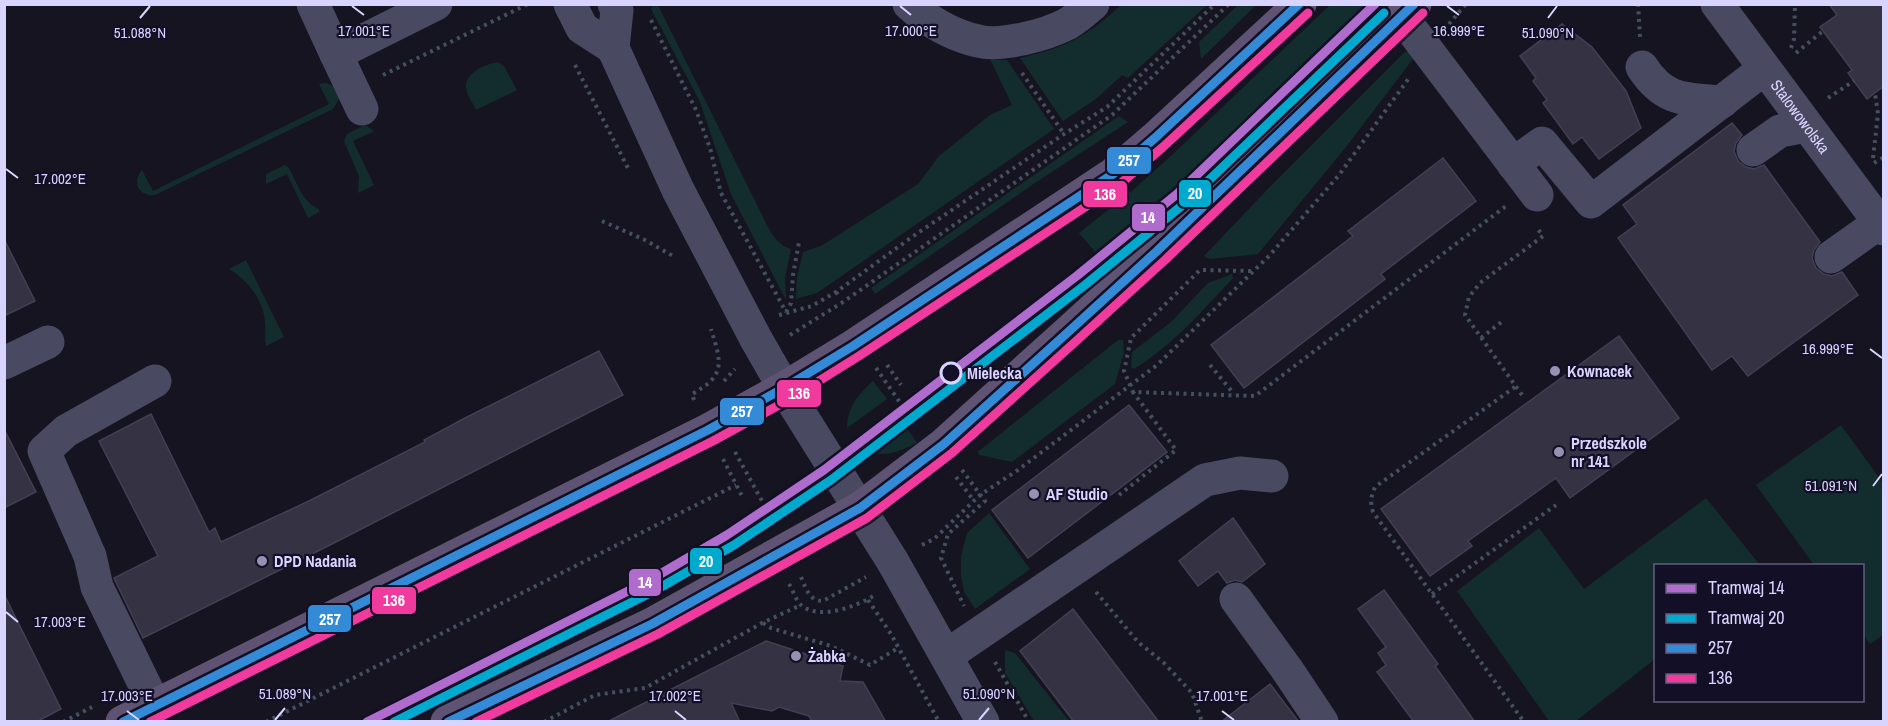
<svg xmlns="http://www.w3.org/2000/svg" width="1888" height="726" font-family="'Archivo Narrow',sans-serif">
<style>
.green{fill:#132c2d}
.building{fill:#343243;stroke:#433f54;stroke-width:1.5}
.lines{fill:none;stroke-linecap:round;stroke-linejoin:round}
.path{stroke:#44505f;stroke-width:4;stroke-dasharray:3 4.5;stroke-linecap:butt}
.minor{stroke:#4a4962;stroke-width:33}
.major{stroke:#5e5373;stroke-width:33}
.bus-1-casing{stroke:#130f26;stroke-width:14}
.bus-2-casing{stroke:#130f26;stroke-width:14}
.bus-1{stroke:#338bd7;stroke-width:9}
.bus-2{stroke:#f13a9d;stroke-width:9}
.tram-1-casing{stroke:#130f26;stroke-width:14}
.tram-2-casing{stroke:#130f26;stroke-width:14}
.tram-1{stroke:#b06ccc;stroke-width:9}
.tram-2{stroke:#00a9ce;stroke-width:9}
.ticks{fill:none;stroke:#d9d4ff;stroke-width:2}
.poi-dot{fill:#9591b1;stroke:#130f26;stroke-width:2}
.stop-dot{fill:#130f26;stroke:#d9d4ff;stroke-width:3}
.labels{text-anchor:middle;stroke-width:4.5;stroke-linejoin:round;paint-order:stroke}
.street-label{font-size:16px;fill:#d9d4ff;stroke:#130f26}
.poi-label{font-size:16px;font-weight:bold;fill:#d9d4ff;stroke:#130f26;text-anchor:start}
.stop-label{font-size:16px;font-weight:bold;fill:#d9d4ff;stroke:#130f26;text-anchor:start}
.ticks-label{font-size:15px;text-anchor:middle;fill:#d9d4ff;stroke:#130f26;stroke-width:4.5;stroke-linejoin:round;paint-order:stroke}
.line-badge{stroke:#130f26;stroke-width:2}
.badge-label{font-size:16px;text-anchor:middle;font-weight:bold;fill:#fff}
</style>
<rect width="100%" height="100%" fill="#161421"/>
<g class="green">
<path d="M653,5H658L767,225C772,235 779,246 791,249L785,278L786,300L731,194L700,102L651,9Z"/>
<path d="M1121,5H1207L1128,78L1122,75L1096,99L1063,121L1020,58C1065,48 1088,36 1121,5Z"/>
<path d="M1238,5H1256L1201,59L1199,42Z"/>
<path d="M1330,5H1390L1113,273L1079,233L1132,191L1172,155Z"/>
<path d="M1409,51L1416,55L1346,147L1258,254L1210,259L1204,256L1265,192L1405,52Z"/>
<path d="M990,59L1007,60L1054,129L817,293L796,299L797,277L803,252L821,246L918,184L939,156L990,115L1012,105Z"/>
<path d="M498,62L504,66L517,90L476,110C473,103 467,95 466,88C464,73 486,64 498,62Z"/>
<path d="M324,83C334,84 337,90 339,99L333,109L155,195C139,197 131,182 142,170L153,191L329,104L319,84Z"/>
<path d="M1119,116L1128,122L1035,183L875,294L871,288Z"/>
<path d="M365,125L374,131L353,141L374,185L358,193L359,176L344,141L347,134Z"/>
<path d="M285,165L289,168C297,183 302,202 319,209V212L308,218L287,174L266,184V174Z"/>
<path d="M246,260L284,337L266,346C264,338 266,330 265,322C263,300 248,280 229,269Z"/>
<path d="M1232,274L1233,278C1202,311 1173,345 1134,369L1131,367L1132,352L1171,322L1208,283Z"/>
<path d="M1118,340H1123L1124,353L1115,384L1012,462L979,455L978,451L980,450Z"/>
<path d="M873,381L887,399L847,428C847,407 859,394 873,381Z"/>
<path d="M903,422L917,443C899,451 884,460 865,449Z"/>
<path d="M1841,425L1883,483V635L1870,644L1863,634L1862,566L1814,565L1756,485Z"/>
<path d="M1706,498L1760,565L1656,566L1655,659L1576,721H1549L1457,591L1539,528L1584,589Z"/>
<path d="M989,513L1030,569L975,609L964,592L961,575V556L967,533Z"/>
<path d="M1005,650L1015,653L1069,721H1034L1005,673Z"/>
</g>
<g class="building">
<path d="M1829,4H1884V86L1867,99L1848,73L1852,70L1820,27L1837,15Z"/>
<path d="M1562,24L1592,47L1626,91L1641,128L1599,159L1582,137L1573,144L1543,103L1547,100L1533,81L1536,78L1520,56Z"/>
<path d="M1732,123L1742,135L1736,143L1734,151L1738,161L1746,167L1754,169L1764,165L1820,242L1814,250L1812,258L1816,268L1824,274L1832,276L1842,272L1858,295L1748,376L1732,356L1712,370L1618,238L1637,224L1623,205Z"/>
<path d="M1443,158L1476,201L1381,274L1385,279L1244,388L1211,345L1353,236L1348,231Z"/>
<path d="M4,239L35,301L4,316Z"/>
<path d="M1619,336L1679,418L1570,498L1556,478L1468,541L1472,546L1430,576L1381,509Z"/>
<path d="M599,351L623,395L330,545L143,638L114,578L158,556L99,441L151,414L209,532L215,528L221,542L309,501L425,442L424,440L467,417Z"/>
<path d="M1129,405L1167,452L1028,558L992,510Z"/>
<path d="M4,429L36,492L4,508Z"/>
<path d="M1233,518L1265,564L1242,582L1235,580L1227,583L1218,571L1198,586L1179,561Z"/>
<path d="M1384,590L1438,664L1435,666L1475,722H1414L1377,672L1386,665L1378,653L1386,647L1358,609Z"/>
<path d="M4,594L61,709L36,722H4Z"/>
<path d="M1073,609L1159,722H1074L1020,651Z"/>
<path d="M766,641L843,666L840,681L863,682L886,722H812L809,716L779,707L772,711L731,703L740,722H607Z"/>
<path d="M1270,684L1299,722H1221Z"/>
</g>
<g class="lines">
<g class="path">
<path d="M1638,4L1640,37"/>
<path d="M651,20L696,110L710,148L721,193L786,312"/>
<path d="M1449,24L1466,4"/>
<path d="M1791,48L1794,39L1795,4"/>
<path d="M1796,53L1823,31"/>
<path d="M575,65L629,170"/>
<path d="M1022,73L1064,134"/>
<path d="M383,75L528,4"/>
<path d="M1828,98L1854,81"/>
<path d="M1873,158L1878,114L1875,93"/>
<path d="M1874,163L1884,157"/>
<path d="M602,221L645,240L673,256"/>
<path d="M1251,271L1200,270L1131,338L1124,371L1133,392L1255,396L1506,206"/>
<path d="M836,292L840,298"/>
<path d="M786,312L791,303L793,275L799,242"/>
<path d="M779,315L812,306L836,292L912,237L1064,134L1107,107L1215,4"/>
<path d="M790,335L843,302L1112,115L1229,4"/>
<path d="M1481,338L1504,320"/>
<path d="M887,365L901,385"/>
<path d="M1210,365L1234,394"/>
<path d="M876,368L915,424"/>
<path d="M724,381L735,369"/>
<path d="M1515,387L1375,487C1371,496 1370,502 1373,512L1524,722"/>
<path d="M1522,395L1465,315L1469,297L1480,283L1543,236L1537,228"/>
<path d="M694,400L692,394C727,375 721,362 711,329"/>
<path d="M918,408L924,417"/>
<path d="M735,452L772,519"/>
<path d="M723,459L742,496"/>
<path d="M962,470L985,501L948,534L941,558L964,606"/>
<path d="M956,477L974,501"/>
<path d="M1119,495L1176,450L1133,392"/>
<path d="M922,545L934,539L980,495L1018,470L1157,365L1269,256L1339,175L1409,78"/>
<path d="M801,577C806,588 809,601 823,601L866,577"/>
<path d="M789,584C793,590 796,601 801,605C819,621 858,606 875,595"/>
<path d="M1096,592L1138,642L1164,663L1192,693L1202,722"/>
<path d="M1432,594L1556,505"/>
<path d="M868,600L891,634L939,722"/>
<path d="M763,623L771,628L831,646L870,665L898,648"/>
<path d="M995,662L1029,722"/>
<path d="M63,722L92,707"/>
<path d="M266,722L736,485"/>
<path d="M544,722L595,695L645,688L762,623L801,605"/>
</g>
<g class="minor">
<path d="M313,4L336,54L436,4"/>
<path d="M570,4L582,28L613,48"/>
<path d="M614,4L617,10L613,48L678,190L756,339L784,388L893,562L983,722"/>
<path d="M909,4C927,21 954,36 978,41C1001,47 1046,35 1067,24C1076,19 1085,11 1093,4"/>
<path id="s1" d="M1717,4L1884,229"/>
<path d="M1402,17L1537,195"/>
<path d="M336,54L362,109"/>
<path d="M1642,67C1664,101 1684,99 1722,102"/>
<path d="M1753,150L1780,131L1806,126"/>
<path d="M1513,164L1542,143L1591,202L1764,69"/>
<path d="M1831,257L1879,223"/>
<path d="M4,363L48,342"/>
<path d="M1236,599L1288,671L1322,722"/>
<path d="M946,656L1205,480L1240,473L1272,476"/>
<path d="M155,706L97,587L90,556L44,451L66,431L155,381"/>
</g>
<g class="major">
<path d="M122,722L708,430L784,388L853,346L1113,174L1155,138L1300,4"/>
<path d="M447,722L652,624L860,508L944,444L1066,334L1157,251L1415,4"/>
</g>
<defs>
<g id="bus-1">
<path d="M123,722L708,430L784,388L853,346L1113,174L1155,138L1299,4"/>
<path d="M448,722L652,624L860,508L944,444L1066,334L1157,251L1414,4"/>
</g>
<g id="bus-2">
<path d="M150,722L713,441L790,399L859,356L1120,184L1163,147L1308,13"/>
<path d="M476,722L658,634L867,518L952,453L1074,343L1165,260L1423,13"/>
</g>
</defs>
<use href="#bus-1" class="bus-1-casing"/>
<use href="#bus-2" class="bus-2-casing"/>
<use href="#bus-1" class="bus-1"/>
<use href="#bus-2" class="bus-2"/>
<defs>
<path id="tram-1" d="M367,722L650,580L727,535L824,470L1078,275L1177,194L1375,4"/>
<path id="tram-2" d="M394,722L656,590L734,545L831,480L1085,285L1185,203L1384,13"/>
</defs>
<use href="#tram-1" class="tram-1-casing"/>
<use href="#tram-2" class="tram-2-casing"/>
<use href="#tram-1" class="tram-1"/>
<use href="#tram-2" class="tram-2"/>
</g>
<path class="ticks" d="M352,6L364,15M900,6L911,15M1447,6L1459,15M140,18L150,6M1548,18L1557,6M6,169L18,178M1870,349L1882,358M1873,486L1882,474M6,612L18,622M127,711L139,720M675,711L686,720M1222,711L1234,720M275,720L285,708M979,720L989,708"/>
<g class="poi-dot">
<circle cx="1555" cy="371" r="6"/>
<circle cx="1559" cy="452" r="6"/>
<circle cx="1034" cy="494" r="6"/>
<circle cx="262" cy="561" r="6"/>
<circle cx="796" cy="656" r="6"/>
</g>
<circle class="stop-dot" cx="951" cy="373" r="10"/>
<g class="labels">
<g class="street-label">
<text dy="6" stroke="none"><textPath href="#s1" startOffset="140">Stalowowolska</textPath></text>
</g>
<g class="poi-label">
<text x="1567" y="377">Kownacek</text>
<text x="1571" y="449">Przedszkole<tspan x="1571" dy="18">nr 141</tspan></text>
<text x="1046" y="500">AF Studio</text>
<text x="274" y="567">DPD Nadania</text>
<text x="808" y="662">Żabka</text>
</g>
<g class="stop-label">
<text x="967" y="379">Mielecka</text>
</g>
</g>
<g class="ticks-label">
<text x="1459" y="36">16.999°E</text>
<text x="364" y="36">17.001°E</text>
<text x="911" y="36">17.000°E</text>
<text x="1548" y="38">51.090°N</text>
<text x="140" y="38">51.088°N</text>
<text x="60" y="184">17.002°E</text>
<text x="1828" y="354">16.999°E</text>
<text x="1831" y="491">51.091°N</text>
<text x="60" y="627">17.003°E</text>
<text x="285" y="699">51.089°N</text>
<text x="989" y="699">51.090°N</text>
<text x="127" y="701">17.003°E</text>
<text x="675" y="701">17.002°E</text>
<text x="1222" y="701">17.001°E</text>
</g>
<g class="line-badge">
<rect x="1106" y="146" width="46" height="29" rx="6" fill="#338bd7"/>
<rect x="1178" y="179" width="34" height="29" rx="6" fill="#00a9ce"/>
<rect x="1082" y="180" width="46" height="28" rx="6" fill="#f13a9d"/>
<rect x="1131" y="203" width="35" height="29" rx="6" fill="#b06ccc"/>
<rect x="776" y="379" width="46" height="29" rx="6" fill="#f13a9d"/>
<rect x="719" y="397" width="46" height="29" rx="6" fill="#338bd7"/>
<rect x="689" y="547" width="34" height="28" rx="6" fill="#00a9ce"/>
<rect x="628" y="568" width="34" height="29" rx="6" fill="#b06ccc"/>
<rect x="371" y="586" width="46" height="29" rx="6" fill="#f13a9d"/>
<rect x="307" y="604" width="45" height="29" rx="6" fill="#338bd7"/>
</g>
<g class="badge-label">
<text x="1129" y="166">257</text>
<text x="1195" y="199">20</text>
<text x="1105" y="200">136</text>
<text x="1148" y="223">14</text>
<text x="799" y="399">136</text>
<text x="742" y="417">257</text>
<text x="706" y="567">20</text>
<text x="645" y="588">14</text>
<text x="394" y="606">136</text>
<text x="330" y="625">257</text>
</g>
<rect width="1888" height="726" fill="none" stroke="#d9d4ff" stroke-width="12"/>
<rect x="1654" y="564" width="210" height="138" fill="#130f26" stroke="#625e7d" stroke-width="1.5"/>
<rect x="1666" y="584" width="30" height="9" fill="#b06ccc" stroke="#625e7d" stroke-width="1.5"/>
<text x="1708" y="594" font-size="18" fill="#d9d4ff">Tramwaj 14</text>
<rect x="1666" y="614" width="30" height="9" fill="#00a9ce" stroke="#625e7d" stroke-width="1.5"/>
<text x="1708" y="624" font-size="18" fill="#d9d4ff">Tramwaj 20</text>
<rect x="1666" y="644" width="30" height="9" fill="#338bd7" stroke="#625e7d" stroke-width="1.5"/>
<text x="1708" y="654" font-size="18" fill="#d9d4ff">257</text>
<rect x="1666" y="674" width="30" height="9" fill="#f13a9d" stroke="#625e7d" stroke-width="1.5"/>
<text x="1708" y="684" font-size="18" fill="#d9d4ff">136</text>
</svg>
